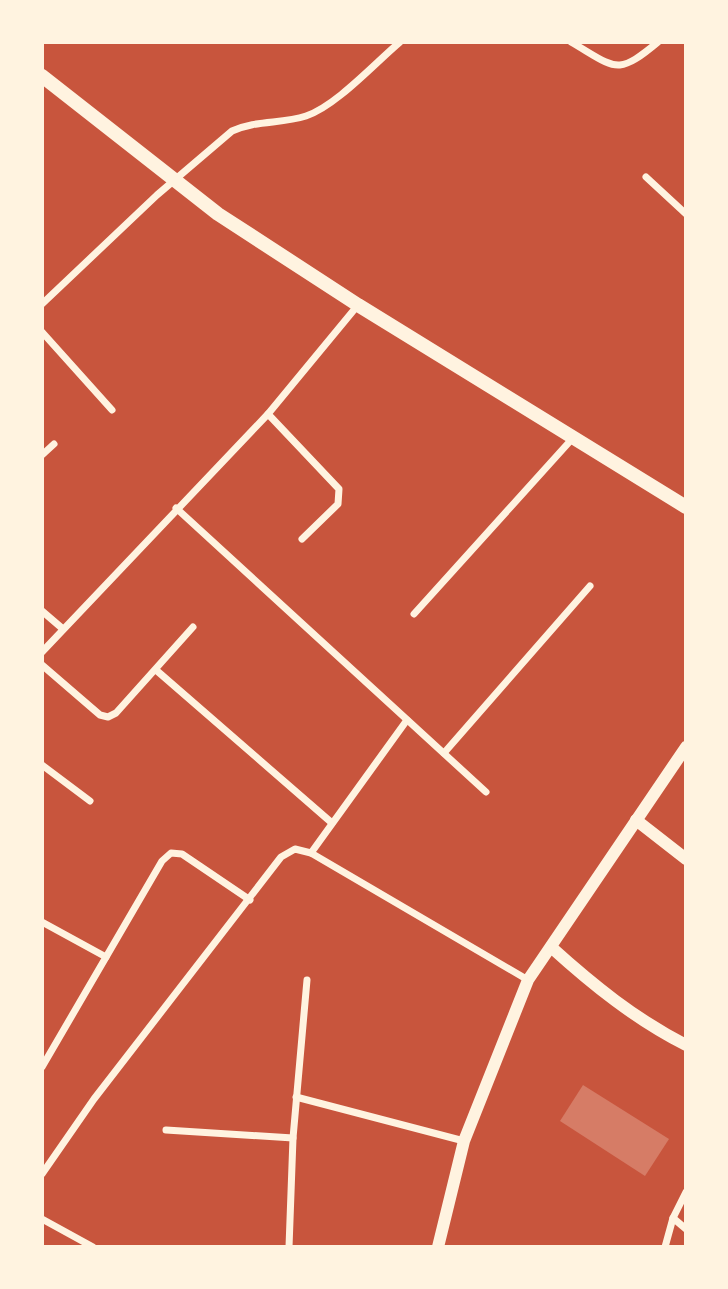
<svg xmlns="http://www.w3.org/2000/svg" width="728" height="1289" font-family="'Varela Round',sans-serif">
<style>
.building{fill:#d67c66}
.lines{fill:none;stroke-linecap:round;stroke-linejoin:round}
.minor{stroke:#fff3e0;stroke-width:7}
.tertiary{stroke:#fff3e0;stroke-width:12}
.secondary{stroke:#fff3e0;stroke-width:14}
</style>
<rect width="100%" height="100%" fill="#c8553d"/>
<path class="building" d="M583,1085L669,1139L645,1176L560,1121Z"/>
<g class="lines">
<g class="minor">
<path d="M571,42C616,68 616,77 658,42"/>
<path d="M646,177L686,214"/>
<path d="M42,304L157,195L232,131C256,120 281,124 306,116C336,106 375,63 400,42"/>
<path d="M42,332L112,410"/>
<path d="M268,414L339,489L338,504L302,539"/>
<path d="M42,455L54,444"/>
<path d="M176,508L486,792"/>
<path d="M42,611L63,629"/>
<path d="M414,614L572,439"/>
<path d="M42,652L268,414L358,305"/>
<path d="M42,665L100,715L108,717L116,713L193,627"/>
<path d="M156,670L332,823"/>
<path d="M444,753L590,586"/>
<path d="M42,765L90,801"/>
<path d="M311,853L407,720"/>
<path d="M42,922L106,957"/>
<path d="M42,1067L162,861L171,853L182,854L250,900"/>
<path d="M296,1097L464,1141"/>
<path d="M166,1130L293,1138"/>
<path d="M42,1174L94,1099L281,857L295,849L311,853L528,980"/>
<path d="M673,1218L686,1229"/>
<path d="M42,1219L93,1247"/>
<path d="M289,1247L293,1138L307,980"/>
<path d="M665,1247L673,1218L686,1192"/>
</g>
<g class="tertiary">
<path d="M636,820L686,859"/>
<path d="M551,947C593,985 635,1019 686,1045"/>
<path d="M438,1247L464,1141L528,980L686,747"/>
</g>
<path class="secondary" d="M42,76L218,214L358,305L686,507"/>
</g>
<rect width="728" height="1289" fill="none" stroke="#fff3e0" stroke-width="88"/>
</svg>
